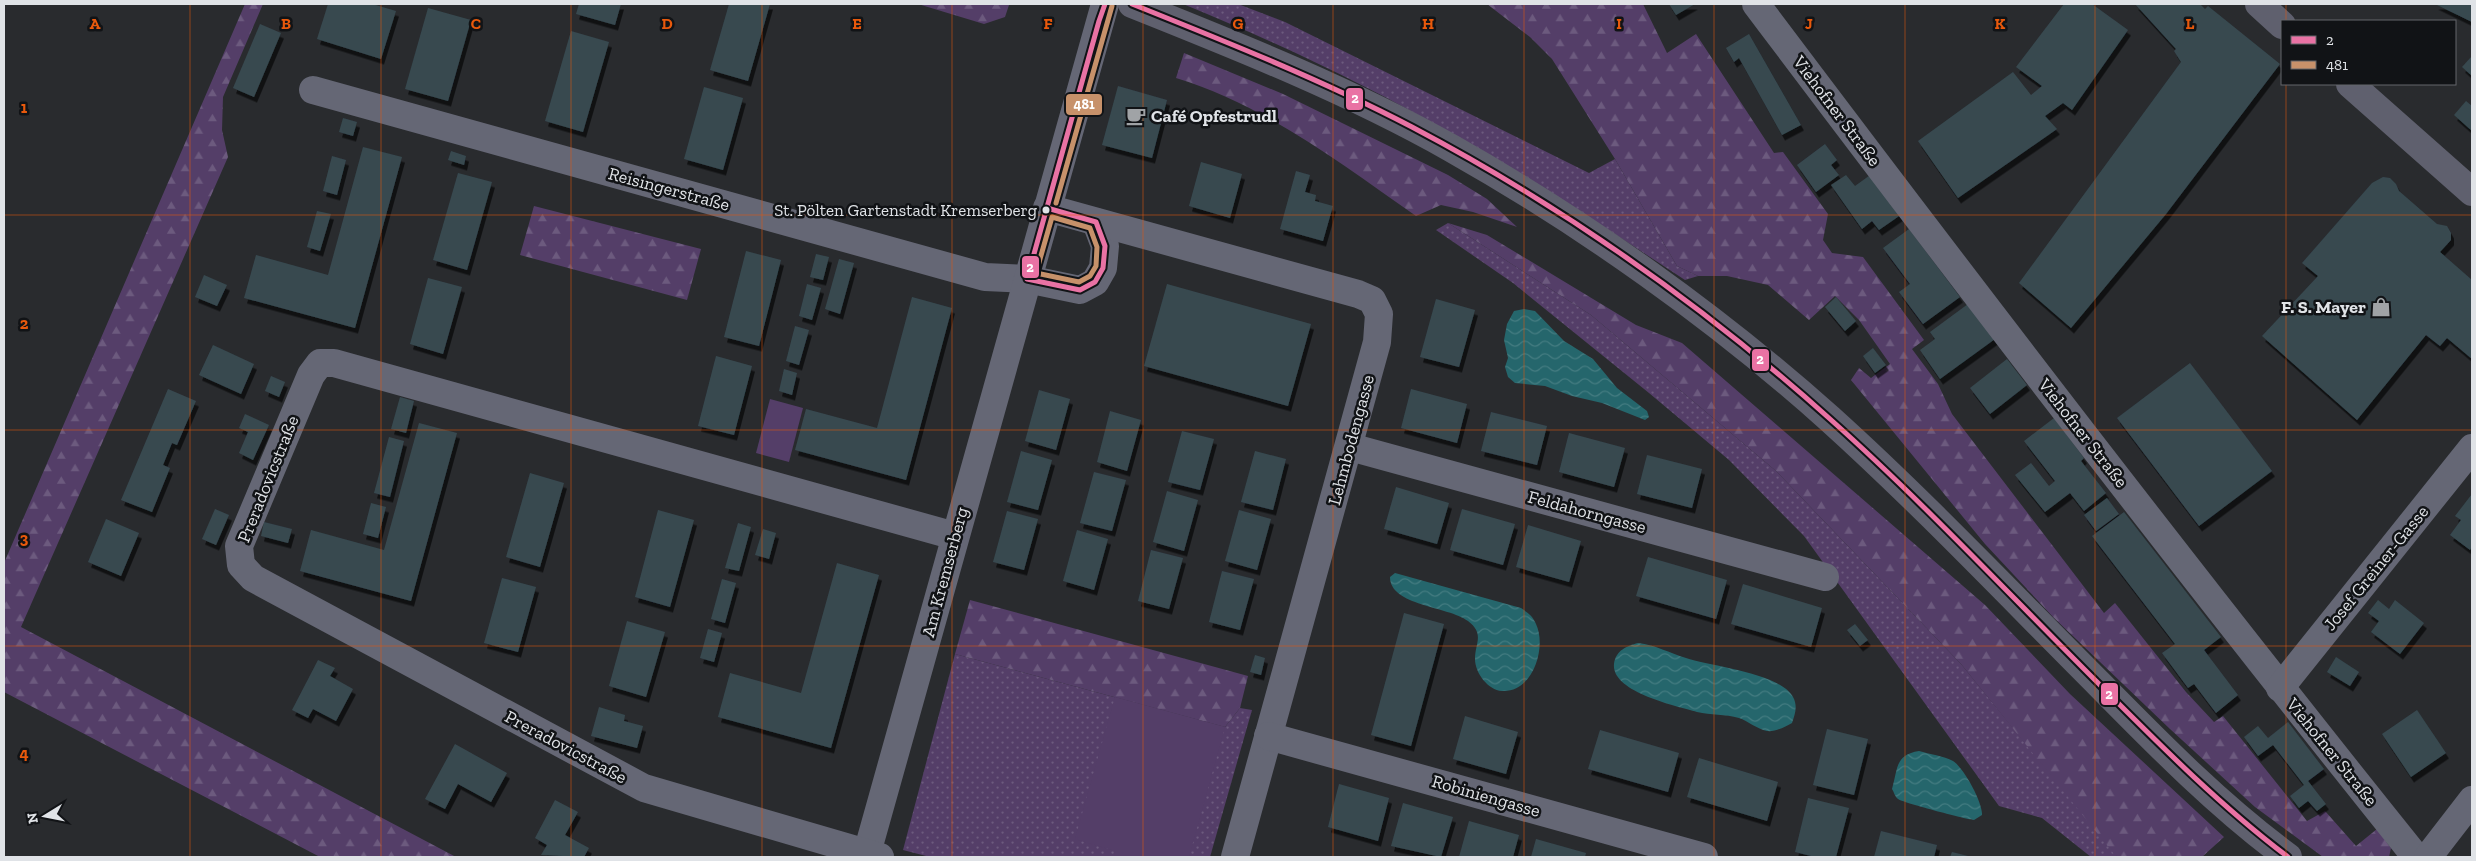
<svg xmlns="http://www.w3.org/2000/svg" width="2476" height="861" font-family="'Zilla Slab',serif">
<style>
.grass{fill:url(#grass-dots)}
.forest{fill:url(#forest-firs)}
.park{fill:#543e68}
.water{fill:url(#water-waves)}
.building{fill:#374950;filter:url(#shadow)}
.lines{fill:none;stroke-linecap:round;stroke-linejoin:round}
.street{stroke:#656775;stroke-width:28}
.secondary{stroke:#5f606e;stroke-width:28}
.bus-1-casing{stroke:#111316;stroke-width:9}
.bus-2-casing{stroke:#111316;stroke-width:9}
.bus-1{stroke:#e972a4;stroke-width:5}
.bus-2{stroke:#c7916a;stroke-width:5}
.grid{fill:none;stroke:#e8590c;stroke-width:1;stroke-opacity:0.55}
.bus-dot{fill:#e0e3e7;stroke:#111316;stroke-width:2}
.labels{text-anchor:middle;stroke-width:5;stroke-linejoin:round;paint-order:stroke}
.bus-label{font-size:17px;fill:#e0e3e7;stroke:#111316;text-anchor:end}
.street-label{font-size:18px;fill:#e0e3e7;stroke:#111316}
.poi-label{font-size:18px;font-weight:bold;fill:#e0e3e7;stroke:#111316;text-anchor:start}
.grid-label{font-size:16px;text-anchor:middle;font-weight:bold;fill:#e8590c;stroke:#111316;stroke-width:5;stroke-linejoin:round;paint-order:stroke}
.line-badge{stroke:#111316;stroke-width:2}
.badge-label{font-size:14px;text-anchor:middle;font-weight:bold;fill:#fff}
</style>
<defs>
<pattern id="grass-dots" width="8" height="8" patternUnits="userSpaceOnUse" patternTransform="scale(1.25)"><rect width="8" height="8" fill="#543e68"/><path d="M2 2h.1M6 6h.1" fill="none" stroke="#6c5a7e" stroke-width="1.8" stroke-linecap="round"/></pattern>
<pattern id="forest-firs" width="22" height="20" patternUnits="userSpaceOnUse" patternTransform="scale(1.25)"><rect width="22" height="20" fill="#543e68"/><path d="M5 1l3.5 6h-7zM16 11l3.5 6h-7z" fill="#6c5a7e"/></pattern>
<pattern id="water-waves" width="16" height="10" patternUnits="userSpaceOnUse" patternTransform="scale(1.25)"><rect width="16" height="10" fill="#25666c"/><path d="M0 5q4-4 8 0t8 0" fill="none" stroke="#447c81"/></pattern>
<filter id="shadow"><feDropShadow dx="3" dy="5.5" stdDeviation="0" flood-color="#0009"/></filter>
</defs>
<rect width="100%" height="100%" fill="#292b2e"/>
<g class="grass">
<path d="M1183,4H1238L1285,22L1589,173L1615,159L1677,266L1698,276L1685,280C1609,230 1533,181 1455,136C1368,85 1276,42 1183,4Z"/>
<path d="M1448,223L1591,315L1776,471L1961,664L2118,857H2091L2042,818L1999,806L1804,536L1729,460L1649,393L1513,283L1436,230Z"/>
<path d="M955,654L1225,727L1240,708L1252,710L1210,857H930L903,850Z"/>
</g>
<g class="forest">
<path d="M245,4H263L223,97L222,130L228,157L21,627L456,857H320L4,692V563Z"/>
<path d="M918,4H1007L1009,5L1005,17L984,24Z"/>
<path d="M1487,4H1643L1667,53L1696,34L1774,153L1783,152L1828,214L1823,240L1832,253L1863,257L1924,340L1912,349L1938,384L1952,414L2104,613L2115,603L2186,692L2214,722L2223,716L2307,821L2325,811L2356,846L2377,829L2391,848L2389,857H2323L2255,807L2170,729L2053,617L1985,544L1851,380L1859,368L1871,378L1890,364L1859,320L1835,296L1809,320L1768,285L1727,276H1698L1677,266L1615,159L1552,59L1530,37Z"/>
<path d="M1184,53L1283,94L1448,175L1487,199L1517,227L1473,212L1441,205L1416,216C1341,164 1265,105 1176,78Z"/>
<path d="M534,206L701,249L687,300L520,255Z"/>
<path d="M1448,223L1487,235L1636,325L1682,343L1985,605L2070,694L2224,837L2202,857H2118L2114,854L1961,664L1776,471L1591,315Z"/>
<path d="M970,600L1248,676L1240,708L1225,727L955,654Z"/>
</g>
<g class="park">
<path d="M770,399L803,408L789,462L756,453Z"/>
<path d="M1115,697L1225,727L1189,857H1114L1115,851L1075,839Z"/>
</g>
<g class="water">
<path d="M1524,309L1535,311L1564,341L1593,359L1617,388L1647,411L1649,417L1645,420L1602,403L1572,396L1545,386L1515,383L1508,377L1505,367L1508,358L1504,340L1507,324L1514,311Z"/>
<path d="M1395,573L1521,608C1528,613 1533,616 1536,624C1547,647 1533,693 1502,691C1488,690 1475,673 1475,659C1475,643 1485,634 1468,621C1448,606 1390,606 1390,577Z"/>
<path d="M1638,643C1656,645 1669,653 1686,658C1710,666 1780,673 1793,697C1798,706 1795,714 1792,723C1785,727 1775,732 1767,731C1757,729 1748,721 1739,718C1725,714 1711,715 1697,712C1676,706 1611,692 1614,664C1616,650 1627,646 1638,643Z"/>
<path d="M1919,751C1929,754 1944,756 1953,761C1964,768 1983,803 1982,815L1974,820C1965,819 1901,802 1898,799C1895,797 1894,792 1892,789C1898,768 1895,755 1919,751Z"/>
</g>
<g class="building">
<path d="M328,4H372L396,11L381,59L317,39Z"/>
<path d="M579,4H621L615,25L576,14Z"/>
<path d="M729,4H770L748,81L710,70Z"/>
<path d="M1669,4H1695L1676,15Z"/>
<path d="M2064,4H2092L2128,30L2072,110L2063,103L2045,116L2057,129L1958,198L1918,141L2013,72L2031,95L2042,86L2016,67Z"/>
<path d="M2135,4H2200L2205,9L2208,6L2280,64L2166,214L2071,328L2019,283L2181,62L2174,51L2176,49Z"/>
<path d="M2435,4H2472V22Z"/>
<path d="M428,8L471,20L448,101L405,89Z"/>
<path d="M260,24L281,33L254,97L233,88Z"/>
<path d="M571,31L609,42L583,132L545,121Z"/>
<path d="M1749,34L1801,125L1782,135L1739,58L1734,62L1726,48Z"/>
<path d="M2472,56V76L2462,67Z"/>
<path d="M1118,86L1167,100L1152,158L1102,145Z"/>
<path d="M704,87L743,98L723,170L684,159Z"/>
<path d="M2466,101L2472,106V131L2454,115Z"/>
<path d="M343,118L357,122L353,136L339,132Z"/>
<path d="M1825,144L1837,160L1831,165L1839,175L1816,192L1797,165Z"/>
<path d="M363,147L402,157L355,328L244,298L256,255L328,275Z"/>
<path d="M451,151L466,156L464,165L448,160Z"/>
<path d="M332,156L346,160L337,195L323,191Z"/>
<path d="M1201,162L1242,174L1230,218L1189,206Z"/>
<path d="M1296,171L1310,175L1305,192L1316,195L1315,201L1333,206L1323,241L1280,229Z"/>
<path d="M458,173L492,182L467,270L433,260Z"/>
<path d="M1873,173L1902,214L1879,230L1872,221L1862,229L1831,185L1846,175L1855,186Z"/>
<path d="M2383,177L2390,178L2396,184L2399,191L2437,224L2447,226L2451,233V240L2440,252L2472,280V359L2447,338L2440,346L2426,335L2357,420L2262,336L2318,276L2302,263L2372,183Z"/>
<path d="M317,211L331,214L320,251L307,247Z"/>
<path d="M1909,229L1960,297L1923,324L1899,292L1910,284L1883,248Z"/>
<path d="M746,251L781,260L759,346L724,337Z"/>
<path d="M816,254L829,257L823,280L810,277Z"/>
<path d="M839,259L854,263L840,314L825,309Z"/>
<path d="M204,275L227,285L217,306L195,297Z"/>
<path d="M428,278L462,287L443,354L410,344Z"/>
<path d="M807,284L821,288L812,320L799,316Z"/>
<path d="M1167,284L1311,324L1288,406L1144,366Z"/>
<path d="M912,297L952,308L906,480L795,450L806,409L877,428Z"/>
<path d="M1836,297L1856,321L1845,331L1825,307Z"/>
<path d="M1436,299L1475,310L1459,367L1420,357Z"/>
<path d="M1968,304L1995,339L1940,379L1920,350L1935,339L1930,332Z"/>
<path d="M795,326L809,330L799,365L786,361Z"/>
<path d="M213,345L254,364L241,394L199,375Z"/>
<path d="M1873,348L1886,365L1875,373L1863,356Z"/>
<path d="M716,356L752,366L734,435L698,426Z"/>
<path d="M2007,359L2027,385L1990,414L1970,388Z"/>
<path d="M2190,363L2272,471L2199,526L2117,418Z"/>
<path d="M784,369L797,373L792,395L779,391Z"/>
<path d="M271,376L285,382L279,397L265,391Z"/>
<path d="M168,389L196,401L177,445L172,443L163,465L170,468L152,512L121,500Z"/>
<path d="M1411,389L1467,404L1457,443L1401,428Z"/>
<path d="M1039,390L1070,399L1056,450L1025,441Z"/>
<path d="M400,397L414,401L406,433L391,429Z"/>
<path d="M1110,411L1141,420L1127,471L1097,462Z"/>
<path d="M1491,412L1547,426L1537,465L1481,451Z"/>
<path d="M245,414L269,425L253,460L239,453L248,432L239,428Z"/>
<path d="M2054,418L2084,458L2081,461L2106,493L2084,511L2070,493L2045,512L2015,475L2031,463L2049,486L2055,481L2024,441Z"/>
<path d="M419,423L457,433L411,601L300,571L311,530L384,550Z"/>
<path d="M1182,431L1214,439L1200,490L1168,482Z"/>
<path d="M1569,433L1625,448L1614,487L1559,472Z"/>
<path d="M389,437L404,441L390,497L374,493Z"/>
<path d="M1021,451L1052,460L1038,510L1007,502Z"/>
<path d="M1255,451L1286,459L1273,510L1241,502Z"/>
<path d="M1647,455L1702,469L1692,508L1637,494Z"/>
<path d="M1094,472L1126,480L1112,531L1080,523Z"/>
<path d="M530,473L564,483L540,567L506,557Z"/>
<path d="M1396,487L1449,503L1437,544L1384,529Z"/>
<path d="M1167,491L1198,500L1184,551L1153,542Z"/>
<path d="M2472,494V547L2470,550L2450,535L2461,520L2455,516Z"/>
<path d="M2107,498L2119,514L2096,531L2084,515Z"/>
<path d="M371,503L386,507L378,538L363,534Z"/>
<path d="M215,509L229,515L216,545L202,539Z"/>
<path d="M1462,509L1515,524L1503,565L1450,550Z"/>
<path d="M658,510L694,520L670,607L635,597Z"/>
<path d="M1239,510L1271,519L1257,570L1225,561Z"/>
<path d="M1007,511L1038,519L1024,570L993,562Z"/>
<path d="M2124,512L2221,637L2204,650L2238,695L2216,713L2194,684L2188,688L2162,653L2175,644L2092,536Z"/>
<path d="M106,519L139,533L121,576L88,562Z"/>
<path d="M264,522L292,529L288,543L261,536Z"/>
<path d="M738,523L751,527L739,571L725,568Z"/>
<path d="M1528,525L1581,541L1569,582L1516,567Z"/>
<path d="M763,529L776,533L769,559L755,555Z"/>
<path d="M1077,530L1108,539L1094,590L1063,581Z"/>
<path d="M1151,550L1183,558L1169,609L1138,601Z"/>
<path d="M1648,557L1727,580L1716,619L1636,596Z"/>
<path d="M837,563L879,575L831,748L718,717L730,673L801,693Z"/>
<path d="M1222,571L1254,579L1240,630L1209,622Z"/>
<path d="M502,578L536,587L518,652L484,643Z"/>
<path d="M722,579L736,583L725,623L711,619Z"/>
<path d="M1743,584L1822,608L1811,647L1731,624Z"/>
<path d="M2378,600L2389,609L2395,600L2424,623L2400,654L2371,632L2379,621L2368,613Z"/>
<path d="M1404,613L1444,624L1411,746L1371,735Z"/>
<path d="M627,621L665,632L646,697L609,686Z"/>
<path d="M1855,624L1868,640L1860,646L1847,630Z"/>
<path d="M708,629L722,633L714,662L700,658Z"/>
<path d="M1255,655L1265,658L1261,675L1250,672Z"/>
<path d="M2336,657L2359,672L2350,686L2327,672Z"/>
<path d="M318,660L335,668L330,676L353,689L336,721L313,709L308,718L292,710Z"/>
<path d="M599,707L625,715L624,721L643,726L637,748L591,736Z"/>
<path d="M2417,710L2446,753L2411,777L2382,734Z"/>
<path d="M1465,716L1518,732L1506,774L1453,759Z"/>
<path d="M2288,722L2324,769L2308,781L2326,804L2317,811L2308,801L2299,808L2290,796L2304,785L2273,745L2258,756L2244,737L2258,726L2268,738Z"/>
<path d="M1827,729L1868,739L1854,795L1813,785Z"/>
<path d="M1600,730L1679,753L1668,792L1588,769Z"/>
<path d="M455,744L507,773L491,802L458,784L445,809L425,799Z"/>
<path d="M1699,758L1778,782L1767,821L1687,797Z"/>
<path d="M1339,784L1389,798L1378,841L1328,827Z"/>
<path d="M1808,798L1849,808L1836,857H1815L1795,852Z"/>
<path d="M555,800L578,812L565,835L589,848L584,857L541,855L547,845L535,838Z"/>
<path d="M1403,803L1453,817L1441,857L1391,846Z"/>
<path d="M1469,821L1519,835L1513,857H1459Z"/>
<path d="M1881,831L1937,845L1934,857H1874Z"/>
<path d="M1536,839L1586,853L1585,857H1531Z"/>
<path d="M1952,852L1972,857H1950Z"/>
</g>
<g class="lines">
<g class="street">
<path d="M1756,4C1972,291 2191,577 2416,857"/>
<path d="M313,90L985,277L1027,279L1080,290L1095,282L1103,268L1105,246L1096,222"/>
<path d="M1047,208L1358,294L1372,300L1379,314L1377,342L1235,857"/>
<path d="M1350,447L1825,577"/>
<path d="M2280,688L2472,448"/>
<path d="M1268,736L1704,857"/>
<path d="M867,853L1105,4"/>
<path d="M880,857L644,788L253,578L241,565L239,546L311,375L320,363H334L955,536"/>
<path d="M2428,857L2472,800"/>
</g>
<g class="secondary">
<path d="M1132,4C1240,47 1350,91 1451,148C1584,223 1716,317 1830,419C1924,504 2011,596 2100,685C2159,745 2220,807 2288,857"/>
<path d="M2259,4L2282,25"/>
<path d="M2350,84L2472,192"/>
</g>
<defs>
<g id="bus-1">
<path d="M1132,4C1227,42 1322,80 1412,127C1562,206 1704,306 1830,419C1922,501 2007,592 2095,680C2157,742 2218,804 2288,857"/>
<path d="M1047,208L1096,222L1105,246L1103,268L1095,282L1080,290L1027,279L1099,21L1105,4"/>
</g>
<g id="bus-2">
<path d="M1056,203L1112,6"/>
<path d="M1052,217L1090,228L1097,247L1096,266L1090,276L1079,282L1036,273Z"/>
</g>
</defs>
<use href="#bus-1" class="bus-1-casing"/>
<use href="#bus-2" class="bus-2-casing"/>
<use href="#bus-1" class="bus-1"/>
<use href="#bus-2" class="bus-2"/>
</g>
<path class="grid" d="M190,4V857M381,4V857M571,4V857M762,4V857M952,4V857M1143,4V857M1333,4V857M1524,4V857M1714,4V857M1905,4V857M2095,4V857M2286,4V21M2286,84V857M4,215H2472M4,430H2472M4,646H2472"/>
<defs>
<symbol id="cafe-bare" viewBox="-9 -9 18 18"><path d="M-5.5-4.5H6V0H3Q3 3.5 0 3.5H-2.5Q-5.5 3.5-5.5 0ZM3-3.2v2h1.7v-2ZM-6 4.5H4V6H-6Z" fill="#a0a3a6" stroke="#111316" stroke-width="2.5" paint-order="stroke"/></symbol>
<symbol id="shop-bare" viewBox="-9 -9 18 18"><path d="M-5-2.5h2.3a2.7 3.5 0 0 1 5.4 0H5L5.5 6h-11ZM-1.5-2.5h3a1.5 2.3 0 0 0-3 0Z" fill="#a0a3a6" stroke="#111316" stroke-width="2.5" paint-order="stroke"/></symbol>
</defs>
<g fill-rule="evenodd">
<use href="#cafe-bare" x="1122" y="102" width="28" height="28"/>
<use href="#shop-bare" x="2367" y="293" width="28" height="28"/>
</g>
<circle class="bus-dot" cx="1046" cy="210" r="4.5"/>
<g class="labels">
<g class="bus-label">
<text x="1037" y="216">St. Pölten Gartenstadt Kremserberg</text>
</g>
<g class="street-label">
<text transform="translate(1837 111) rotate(53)" y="6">Viehofner Straße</text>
<text transform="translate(669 189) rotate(15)" y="6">Reisingerstraße</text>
<text transform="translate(2083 433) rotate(52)" y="6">Viehofner Straße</text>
<text transform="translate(1351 440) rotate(-75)" y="6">Lehmbodengasse</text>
<text transform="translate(268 479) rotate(-68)" y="6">Preradovicstraße</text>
<text transform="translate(1587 512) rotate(15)" y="6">Feldahorngasse</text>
<text transform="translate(2376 568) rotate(-51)" y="6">Josef Greiner-Gasse</text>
<text transform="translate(945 572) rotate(-75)" y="6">Am Kremserberg</text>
<text transform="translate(566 747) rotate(28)" y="6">Preradovicstraße</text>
<text transform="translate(2332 752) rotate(51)" y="6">Viehofner Straße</text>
<text transform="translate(1486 796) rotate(16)" y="6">Robiniengasse</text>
</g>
<g class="poi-label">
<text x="1151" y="122">Café Opfestrudl</text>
<text x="2366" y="313" text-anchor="end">F. S. Mayer</text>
</g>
</g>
<g class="grid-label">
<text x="95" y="29">A</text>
<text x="286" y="29">B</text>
<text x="476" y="29">C</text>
<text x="667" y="29">D</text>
<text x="857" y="29">E</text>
<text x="1048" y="29">F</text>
<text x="1238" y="29">G</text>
<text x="1428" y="29">H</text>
<text x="1619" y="29">I</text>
<text x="1809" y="29">J</text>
<text x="2000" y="29">K</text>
<text x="2190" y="29">L</text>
<text x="24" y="113">1</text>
<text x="24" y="329">2</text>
<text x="24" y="544">3</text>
<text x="24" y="759">4</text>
</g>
<g class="line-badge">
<rect x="1345" y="87" width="19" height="24" rx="5" fill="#e972a4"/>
<rect x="1065" y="93" width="38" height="23" rx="5" fill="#c7916a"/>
<rect x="1021" y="255" width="19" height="24" rx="5" fill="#e972a4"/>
<rect x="1751" y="348" width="19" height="24" rx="5" fill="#e972a4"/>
<rect x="2100" y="682" width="19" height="24" rx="5" fill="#e972a4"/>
</g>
<g class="badge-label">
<text x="1355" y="103">2</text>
<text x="1084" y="109">481</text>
<text x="1030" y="272">2</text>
<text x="1760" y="364">2</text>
<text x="2109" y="699">2</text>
</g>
<rect width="2476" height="861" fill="none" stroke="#e0e3e7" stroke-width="10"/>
<rect x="2281" y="20" width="175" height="65" fill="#111316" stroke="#64666a"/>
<rect x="2291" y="36" width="25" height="8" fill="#e972a4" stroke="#64666a"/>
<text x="2326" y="45" font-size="15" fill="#e0e3e7">2</text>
<rect x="2291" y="61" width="25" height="8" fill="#c7916a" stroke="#64666a"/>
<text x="2326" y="70" font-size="15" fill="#e0e3e7">481</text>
<g transform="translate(45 816) rotate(260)" stroke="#111316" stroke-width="4" paint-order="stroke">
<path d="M0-4L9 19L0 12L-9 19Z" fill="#e0e3e7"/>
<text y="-8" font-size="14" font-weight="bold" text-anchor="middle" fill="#e0e3e7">N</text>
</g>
</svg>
